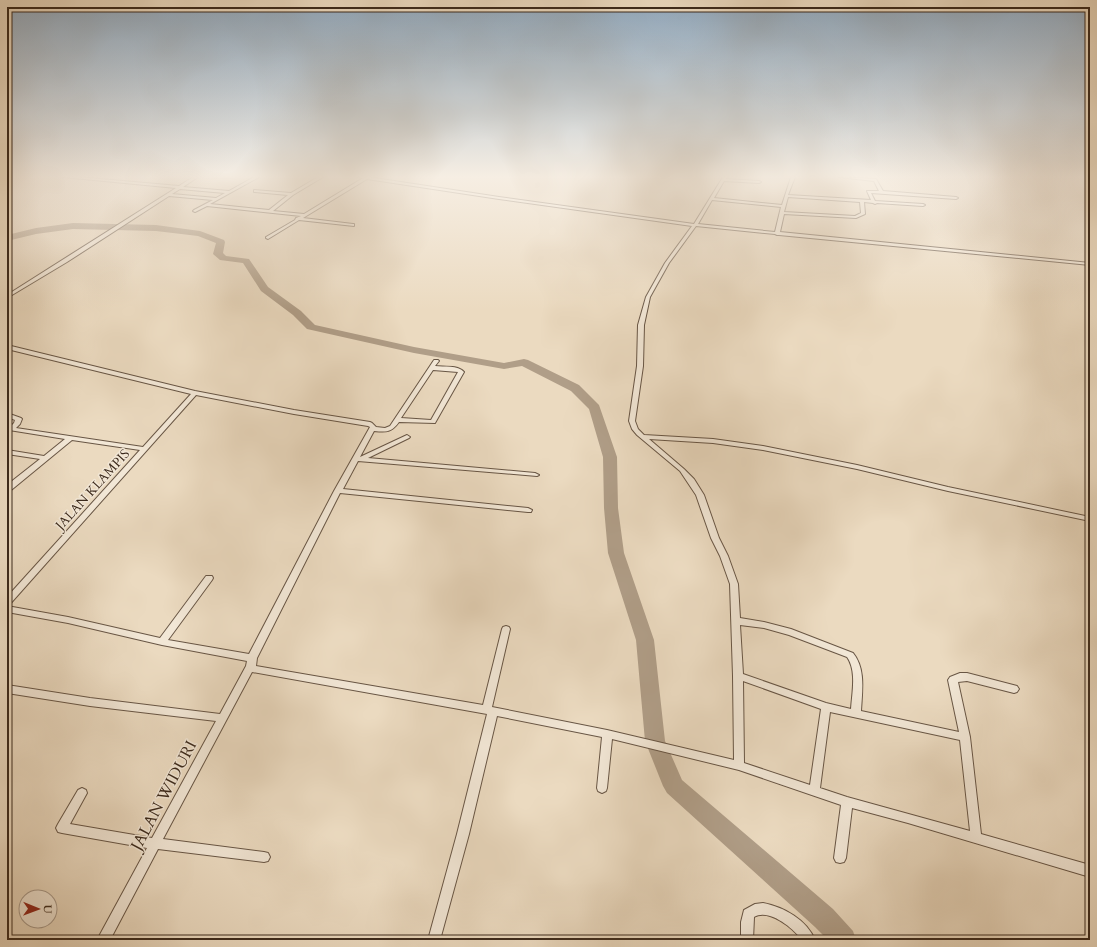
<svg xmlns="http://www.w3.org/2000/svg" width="1097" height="947" font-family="Cardo,serif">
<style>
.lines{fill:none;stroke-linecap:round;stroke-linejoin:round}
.river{fill:#b09e88;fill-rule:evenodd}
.street-casing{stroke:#685645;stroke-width:2}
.street{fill:#f2e7d6;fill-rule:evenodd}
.labels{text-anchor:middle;stroke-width:3;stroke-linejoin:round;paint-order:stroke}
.street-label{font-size:13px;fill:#3c2a1c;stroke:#f2e7d6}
.near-street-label{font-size:16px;fill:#3c2a1c;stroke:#f2e7d6}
</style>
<rect width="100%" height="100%" fill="#ebdac0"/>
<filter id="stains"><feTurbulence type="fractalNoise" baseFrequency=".005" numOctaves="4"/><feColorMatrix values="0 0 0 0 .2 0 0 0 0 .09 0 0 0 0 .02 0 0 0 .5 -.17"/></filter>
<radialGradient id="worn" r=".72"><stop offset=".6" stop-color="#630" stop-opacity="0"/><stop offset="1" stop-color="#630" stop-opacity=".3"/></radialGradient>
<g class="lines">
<path class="river" d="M73,223L156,225L200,231L224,240L225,242L223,253L226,256L249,259L268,287L301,311L315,325L414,347L504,363L524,359L528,360L579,385L599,405L617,457L618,508L624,553L654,640L665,741L682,780L833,909L853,931L856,940H828L815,927L667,793L663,786L645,741L636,640L608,553L604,508L603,457L589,409L571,391L522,366L504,369L414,353L307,329L293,315L261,291L243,263L220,260L213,254L216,243L198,236L156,231L73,229L36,234L7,241V235L36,228Z"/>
<defs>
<g id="street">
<path d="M63,177H78L179,186L193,177H198L183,187L229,191L254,177H259L210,204L269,210L288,195L255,192H254V190L291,193L318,177H323L293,195L273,211L304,214L363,178L358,177H368L499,197L694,224L723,177H727L726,179L759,181L761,182L759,183L724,181L714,198L782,205L791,177H795L788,195L871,200L867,191H879L874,181L839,177L876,179L883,191L956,197L958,198L956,199L871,193L875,201L923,204L925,205L923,206L877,203L875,204L873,203L864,202L865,214L856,218L784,214L780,232L1090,263V265L779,235H777L775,234L696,226L669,263L650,297L644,325L643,366L635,421L638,429L644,435L713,439L763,446L857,465L948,487L1090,517V521L948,491L857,469L763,450L713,443L649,439L684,469L694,479L704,495L719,538L728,556L738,584L740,618L764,622L791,629L853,653C866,669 862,691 861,711L959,732L948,680L950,677L960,673H967L1017,686L1019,689L1017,692L1014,693L967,681L958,682L970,737L981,834L1090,865V877L908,823L852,808L846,858L844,862L840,863L836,862L834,858L841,805L739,770L612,739L607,788L606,791L602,793L598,791L597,788L602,737L497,716L469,834L440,940H428L457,834L487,714L252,672L163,839L264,852L268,853L270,857L268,861L264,862L158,849L110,940H97L147,848L62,833L58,832L56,828L58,824L78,790L82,788L86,790L87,793L70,824L152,838L216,721L90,706L7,693V685L90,698L220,714L246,666L247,661L162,645L68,623L7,612V606L68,617L160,638L206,576H212L213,578L212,580L168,640L249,654L334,491L370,427L368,426L294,414L196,395L10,604L7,605V597L140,450L72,440L10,491H7V485L40,459L7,454V450L44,456L65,439L9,430L8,429L14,423L15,420L7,417V413L21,418L22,419L20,424L16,428L143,447L191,394L7,349V345L195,391L294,410L370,422L372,423L376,427L385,428L390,426L434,360H438L439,361L435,366C444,367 458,365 464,372L435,423L399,422C391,433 386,432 374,431L360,457L407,435L410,437L409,438L368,458L535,473L539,475L537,476L358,461L343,489L528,508L532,510L531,512H528L340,493L257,658L256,666L483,705L502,629L503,627L506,626L509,627L510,629L492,707L607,730L734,760L733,676L730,584L720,556L711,538L696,495L680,471L637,435L632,429L629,421L637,366L638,325L646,297L665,263L692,226L499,199L367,179L303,218L353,224H354V226L299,220L268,239L266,238V237L295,220L296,218L301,216L207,206L195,212L193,211L194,210L213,200L169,196L67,262L7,298V295L176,188ZM180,189L225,193L216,198L172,194ZM788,197L860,202L861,213L855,216L784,212ZM712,200L781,207L775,232L698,224ZM433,370L458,372L431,420L401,418ZM740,625L764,628L789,635L847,657C857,671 852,693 851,709L826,703L743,674ZM743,681L821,709L810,785L744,763ZM830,712L960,740L970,831L847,797L820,788Z"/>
<path d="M763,903C784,907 807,920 815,940H802C793,928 769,908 754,917L753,940H741V922L744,910L755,904Z"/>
</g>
</defs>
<use href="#street" class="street-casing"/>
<use href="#street" class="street"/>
</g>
<linearGradient id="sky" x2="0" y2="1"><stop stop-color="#91abc2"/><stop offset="0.57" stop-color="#f6eee3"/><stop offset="1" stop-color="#f6eee3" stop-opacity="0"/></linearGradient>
<rect width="1097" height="310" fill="url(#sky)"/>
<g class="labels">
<g class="street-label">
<text transform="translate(92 489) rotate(-48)" y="5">JALAN KLAMPIS</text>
</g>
<g class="near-street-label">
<text transform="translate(163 795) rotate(-62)" y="6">JALAN WIDURI</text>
</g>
</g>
<rect width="1097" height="947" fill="none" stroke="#ebdac0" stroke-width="24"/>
<rect x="8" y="8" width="1081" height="931" fill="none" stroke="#3c2a1c" stroke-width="2"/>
<rect x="12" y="12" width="1073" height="923" fill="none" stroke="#3c2a1c"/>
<g transform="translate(38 909) rotate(91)"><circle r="19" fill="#f2e7d6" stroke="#a99b8c"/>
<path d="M0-3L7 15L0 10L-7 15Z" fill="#8f2418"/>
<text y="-6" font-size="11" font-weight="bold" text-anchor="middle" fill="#3c2a1c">U</text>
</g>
<rect width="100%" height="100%" filter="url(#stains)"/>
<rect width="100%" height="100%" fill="url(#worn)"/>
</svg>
